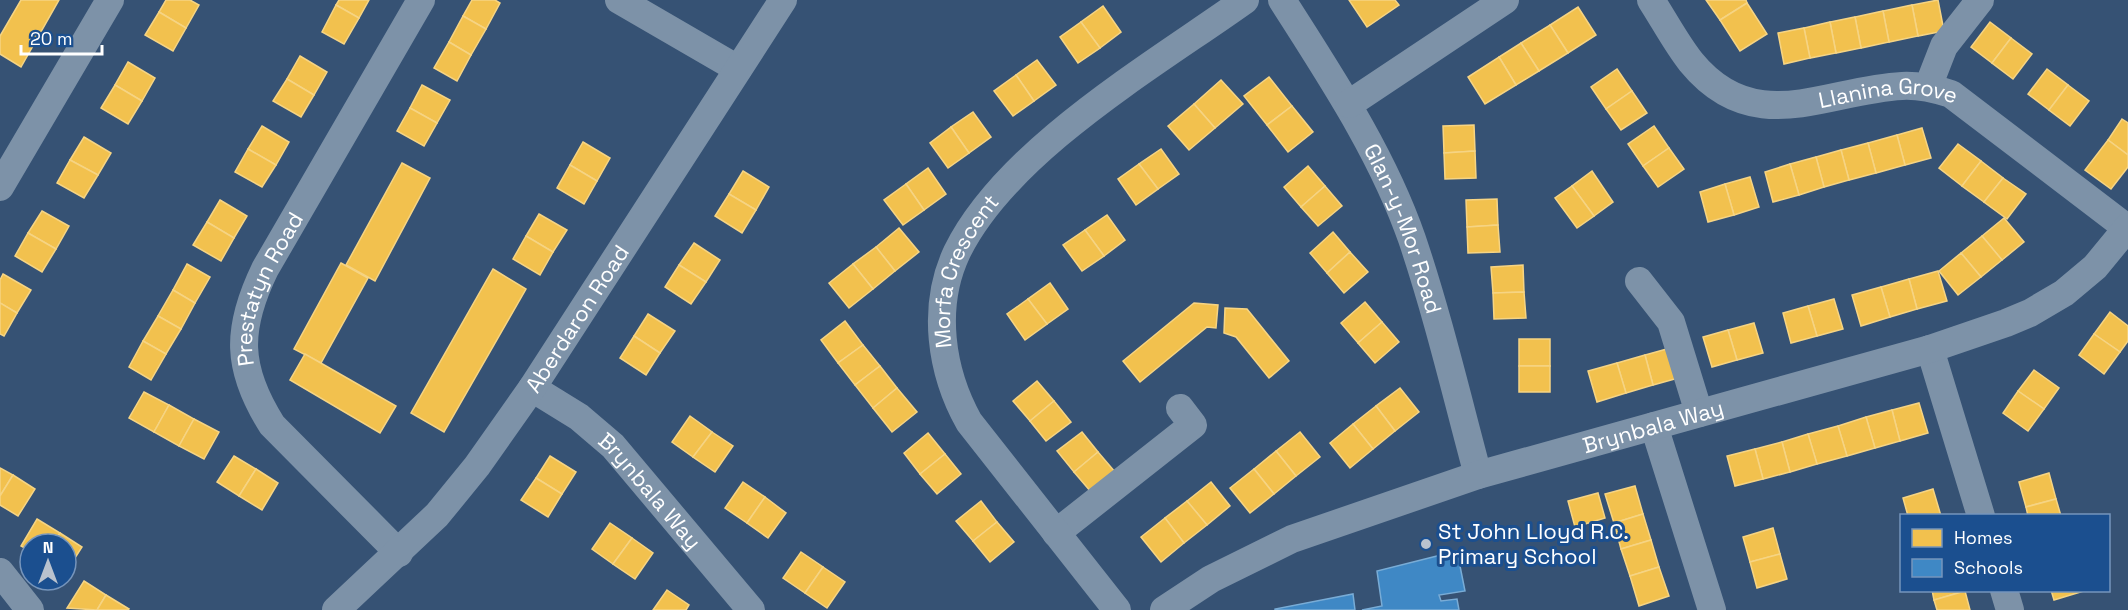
<svg xmlns="http://www.w3.org/2000/svg" width="2128" height="610" font-family="'Space Grotesk',sans-serif">
<style>
.homes{fill:#f2c14e;stroke:#f6d483;stroke-width:1.5}
.schools{fill:#3f88c5;stroke:#79acd6;stroke-width:1.5}
.lines{fill:none;stroke-linecap:round;stroke-linejoin:round}
.street{stroke:#7d92a8;stroke-width:28}
.poi-dot{fill:#b9c2ce;stroke:#1b4f8f;stroke-width:2}
.labels{text-anchor:middle;stroke-width:6;stroke-linejoin:round;paint-order:stroke}
.street-label{font-size:22px;fill:#fff;stroke:#1b4f8f}
.poi-label{font-size:22px;fill:#fff;stroke:#1b4f8f;text-anchor:start}
</style>
<rect width="100%" height="100%" fill="#365274"/>
<g class="homes">
<path d="M21,0H59L21,67L0,54V36Z"/>
<path d="M166,0H190L199,5L186,28L159,12Z"/>
<path d="M339,0H369L359,18L336,5Z"/>
<path d="M472,0H495L500,3L486,29L463,16Z"/>
<path d="M1349,0H1395L1399,5L1367,27Z"/>
<path d="M1706,0H1746L1747,3L1720,20Z"/>
<path d="M1938,0L1944,31L1918,36L1912,5Z"/>
<path d="M1747,3L1767,34L1740,51L1720,20Z"/>
<path d="M336,5L359,18L344,44L322,32Z"/>
<path d="M1912,5L1918,36L1889,42L1883,11Z"/>
<path d="M1103,6L1121,32L1100,48L1081,22Z"/>
<path d="M1578,7L1596,35L1568,53L1550,25Z"/>
<path d="M1883,11L1889,42L1861,48L1855,17Z"/>
<path d="M159,12L186,28L173,51L145,35Z"/>
<path d="M463,16L486,29L471,55L449,42Z"/>
<path d="M1855,17L1861,48L1836,53L1830,22Z"/>
<path d="M1081,22L1100,48L1078,63L1060,37Z"/>
<path d="M1830,22L1836,53L1810,58L1804,28Z"/>
<path d="M1990,22L2011,38L1992,63L1971,47Z"/>
<path d="M1550,25L1568,53L1539,71L1521,43Z"/>
<path d="M1804,28L1810,58L1784,64L1778,33Z"/>
<path d="M2011,38L2032,54L2013,79L1992,63Z"/>
<path d="M449,42L471,55L457,81L434,68Z"/>
<path d="M1521,43L1539,71L1516,85L1499,57Z"/>
<path d="M300,56L327,72L314,95L287,79Z"/>
<path d="M1499,57L1516,85L1485,104L1468,77Z"/>
<path d="M1037,60L1056,85L1034,101L1016,75Z"/>
<path d="M128,62L155,78L142,101L115,85Z"/>
<path d="M1617,69L1632,91L1606,109L1591,87Z"/>
<path d="M2047,69L2068,85L2049,110L2028,94Z"/>
<path d="M1016,75L1034,101L1013,116L994,91Z"/>
<path d="M1269,77L1292,106L1267,125L1244,96Z"/>
<path d="M287,79L314,95L301,117L273,101Z"/>
<path d="M1221,80L1243,104L1215,128L1194,104Z"/>
<path d="M115,85L142,101L128,124L101,108Z"/>
<path d="M422,85L450,100L437,123L410,108Z"/>
<path d="M2068,85L2089,101L2070,126L2049,110Z"/>
<path d="M1632,91L1647,113L1621,130L1606,109Z"/>
<path d="M1194,104L1215,128L1189,150L1168,126Z"/>
<path d="M1292,106L1313,132L1288,152L1267,125Z"/>
<path d="M410,108L437,123L424,146L397,131Z"/>
<path d="M973,112L991,137L969,153L951,127Z"/>
<path d="M2122,119L2128,123V155L2108,140Z"/>
<path d="M1474,125L1475,151L1444,153L1443,126Z"/>
<path d="M262,126L289,142L276,165L248,149Z"/>
<path d="M1654,126L1669,148L1643,166L1628,144Z"/>
<path d="M951,127L969,153L948,168L930,143Z"/>
<path d="M1922,128L1931,158L1905,165L1897,135Z"/>
<path d="M1897,135L1905,165L1876,173L1868,143Z"/>
<path d="M84,137L111,153L98,175L70,160Z"/>
<path d="M2108,140L2128,155V167L2111,189L2085,170Z"/>
<path d="M583,142L610,158L597,181L570,165Z"/>
<path d="M1868,143L1876,173L1849,180L1841,150Z"/>
<path d="M1958,144L1981,161L1962,186L1939,168Z"/>
<path d="M1669,148L1684,169L1658,187L1643,166Z"/>
<path d="M248,149L276,165L262,187L235,172Z"/>
<path d="M1161,149L1179,174L1158,189L1139,164Z"/>
<path d="M1841,150L1849,180L1824,187L1816,157Z"/>
<path d="M1475,151L1476,178L1445,179L1444,153Z"/>
<path d="M1816,157L1824,187L1799,195L1790,164Z"/>
<path d="M70,160L98,175L84,198L57,183Z"/>
<path d="M1981,161L2003,178L1984,202L1962,186Z"/>
<path d="M402,163L430,178L375,281L346,265Z"/>
<path d="M1139,164L1158,189L1136,205L1118,179Z"/>
<path d="M1790,164L1799,195L1773,202L1765,172Z"/>
<path d="M570,165L597,181L584,204L557,188Z"/>
<path d="M1308,166L1325,186L1301,207L1284,187Z"/>
<path d="M928,168L946,194L924,210L906,184Z"/>
<path d="M743,171L769,187L756,210L729,194Z"/>
<path d="M1592,171L1613,202L1594,216L1572,186Z"/>
<path d="M1750,177L1759,207L1734,215L1725,184Z"/>
<path d="M2003,178L2026,194L2007,219L1984,202Z"/>
<path d="M906,184L924,210L903,225L884,200Z"/>
<path d="M1725,184L1734,215L1708,222L1700,192Z"/>
<path d="M1325,186L1342,206L1318,226L1301,207Z"/>
<path d="M1572,186L1594,216L1577,228L1555,198Z"/>
<path d="M729,194L756,210L742,233L715,216Z"/>
<path d="M1497,199L1498,225L1467,227L1466,200Z"/>
<path d="M220,200L247,216L234,238L207,222Z"/>
<path d="M42,211L69,226L56,249L28,233Z"/>
<path d="M539,214L567,230L553,252L526,236Z"/>
<path d="M1107,215L1125,240L1104,256L1085,230Z"/>
<path d="M2004,218L2024,242L2002,260L1982,236Z"/>
<path d="M207,222L234,238L221,261L193,245Z"/>
<path d="M1498,225L1500,252L1468,253L1467,227Z"/>
<path d="M899,228L919,252L895,271L876,247Z"/>
<path d="M1085,230L1104,256L1082,271L1063,245Z"/>
<path d="M1333,232L1350,252L1327,273L1310,253Z"/>
<path d="M28,233L56,249L42,272L15,256Z"/>
<path d="M526,236L553,252L540,275L513,259Z"/>
<path d="M1982,236L2002,260L1981,277L1961,253Z"/>
<path d="M694,243L720,260L706,282L679,265Z"/>
<path d="M876,247L895,271L873,289L853,264Z"/>
<path d="M1350,252L1368,272L1344,293L1327,273Z"/>
<path d="M1961,253L1981,277L1958,295L1939,271Z"/>
<path d="M341,263L368,278L321,363L294,349Z"/>
<path d="M187,264L210,277L195,303L173,290Z"/>
<path d="M853,264L873,289L849,308L829,283Z"/>
<path d="M679,265L706,282L691,304L665,287Z"/>
<path d="M1523,265L1524,292L1493,293L1491,267Z"/>
<path d="M493,269L526,289L444,432L411,413Z"/>
<path d="M1938,271L1947,301L1917,309L1909,279Z"/>
<path d="M3,274L31,290L17,313L0,303V280Z"/>
<path d="M1909,279L1917,309L1890,317L1881,287Z"/>
<path d="M1050,283L1068,309L1047,324L1028,299Z"/>
<path d="M1881,287L1890,317L1861,326L1852,295Z"/>
<path d="M173,290L195,303L181,329L158,316Z"/>
<path d="M1524,292L1526,318L1494,319L1493,293Z"/>
<path d="M1028,299L1047,324L1025,340L1007,314Z"/>
<path d="M1834,299L1843,329L1817,336L1808,306Z"/>
<path d="M1365,302L1382,322L1358,343L1341,323Z"/>
<path d="M0,303L17,313L4,336L0,334Z"/>
<path d="M1194,303L1218,305L1216,328L1207,327L1140,382L1123,361Z"/>
<path d="M1808,306L1817,336L1791,343L1783,313Z"/>
<path d="M1225,308L1247,309L1289,361L1269,378L1236,337L1224,333Z"/>
<path d="M2110,312L2128,326V341L2120,352L2094,334Z"/>
<path d="M648,314L675,331L660,353L634,336Z"/>
<path d="M158,316L181,329L166,354L143,341Z"/>
<path d="M845,321L863,345L838,363L821,340Z"/>
<path d="M1382,322L1399,342L1375,363L1358,343Z"/>
<path d="M1754,323L1763,353L1737,360L1728,330Z"/>
<path d="M1728,330L1737,360L1712,367L1703,337Z"/>
<path d="M2094,334L2120,352L2104,374L2079,355Z"/>
<path d="M634,336L660,353L646,375L620,358Z"/>
<rect x="1519" y="339" width="31" height="27"/>
<path d="M143,341L166,354L151,380L129,367Z"/>
<path d="M863,345L880,366L855,385L838,363Z"/>
<path d="M1674,347L1682,377L1653,385L1645,355Z"/>
<path d="M305,354L396,406L380,433L290,380Z"/>
<path d="M1645,355L1653,385L1626,393L1617,363Z"/>
<path d="M1617,363L1626,393L1597,402L1588,371Z"/>
<path d="M880,366L897,388L873,408L855,385Z"/>
<rect x="1519" y="366" width="31" height="26"/>
<path d="M2034,370L2059,388L2044,409L2018,391Z"/>
<path d="M1037,381L1054,401L1030,421L1013,401Z"/>
<path d="M897,388L917,412L892,432L873,408Z"/>
<path d="M1400,388L1419,412L1395,431L1376,406Z"/>
<path d="M2018,391L2044,409L2028,431L2003,413Z"/>
<path d="M144,392L169,405L154,432L129,418Z"/>
<path d="M1054,401L1071,422L1046,441L1030,421Z"/>
<path d="M1919,403L1928,433L1900,441L1892,410Z"/>
<path d="M169,405L194,419L179,446L154,432Z"/>
<path d="M1376,406L1395,431L1373,449L1353,424Z"/>
<path d="M1892,410L1900,441L1875,448L1866,417Z"/>
<path d="M690,416L712,432L693,457L672,442Z"/>
<path d="M1866,417L1875,448L1847,456L1838,426Z"/>
<path d="M194,419L219,432L204,459L179,446Z"/>
<path d="M1353,424L1373,449L1350,468L1330,443Z"/>
<path d="M1838,426L1847,456L1817,464L1808,434Z"/>
<path d="M712,432L733,446L715,472L693,457Z"/>
<path d="M1082,432L1098,452L1074,472L1057,451Z"/>
<path d="M1300,432L1320,457L1296,476L1276,451Z"/>
<path d="M928,433L945,454L920,474L904,453Z"/>
<path d="M1808,434L1817,464L1790,472L1782,442Z"/>
<path d="M1782,442L1790,472L1763,479L1755,449Z"/>
<path d="M1755,449L1763,479L1735,486L1727,456Z"/>
<path d="M1276,451L1296,476L1274,494L1254,469Z"/>
<path d="M1098,452L1115,472L1091,492L1074,472Z"/>
<path d="M945,454L961,474L937,494L920,474Z"/>
<path d="M234,456L256,469L239,496L217,482Z"/>
<path d="M550,456L576,472L562,494L536,478Z"/>
<path d="M0,468L13,475L0,496Z"/>
<path d="M256,469L278,483L262,510L239,496Z"/>
<path d="M1254,469L1274,494L1250,513L1230,488Z"/>
<path d="M2049,473L2056,499L2026,507L2019,482Z"/>
<path d="M13,475L35,489L18,516L0,505V496Z"/>
<path d="M536,478L562,494L548,517L521,500Z"/>
<path d="M743,482L765,497L747,523L725,508Z"/>
<path d="M1211,482L1230,506L1207,525L1187,501Z"/>
<path d="M1635,486L1643,514L1614,523L1605,494Z"/>
<path d="M1933,489L1941,516H1908L1903,498Z"/>
<path d="M1598,493L1605,518L1575,527L1568,501Z"/>
<path d="M765,497L786,513L768,538L747,523Z"/>
<path d="M2056,499L2061,516H2028L2026,507Z"/>
<path d="M981,501L997,522L973,541L956,521Z"/>
<path d="M1187,501L1207,525L1184,543L1165,518Z"/>
<path d="M1643,514L1651,540L1621,549L1614,523Z"/>
<path d="M1165,518L1184,543L1161,562L1141,537Z"/>
<path d="M37,519L60,533L53,544H30V551L21,546Z"/>
<path d="M997,522L1014,542L990,562L973,541Z"/>
<path d="M610,523L632,538L613,564L592,549Z"/>
<path d="M1773,528L1780,554L1750,562L1743,537Z"/>
<path d="M60,533L82,547L66,572V544H53Z"/>
<path d="M632,538L653,553L635,579L613,564Z"/>
<path d="M1651,540L1659,567L1630,576L1621,549Z"/>
<path d="M801,552L823,567L805,593L783,578Z"/>
<path d="M1780,554L1787,579L1757,588L1750,562Z"/>
<path d="M823,567L845,582L827,608L805,593Z"/>
<path d="M1659,567L1669,596L1639,606L1630,576Z"/>
<path d="M84,581L106,595L97,610L67,608Z"/>
<path d="M667,590L689,605L686,610H653Z"/>
<path d="M1932,590H1965V591L1934,600Z"/>
<path d="M2051,590H2084V591L2054,600Z"/>
<path d="M1965,591L1970,610H1937L1934,600Z"/>
<path d="M106,595L129,609L128,610H97Z"/>
</g>
<g class="schools">
<path d="M1457,551L1465,591L1439,595L1441,601L1457,599L1459,610H1362L1382,606L1377,571Z"/>
<path d="M1353,594L1355,610H1275V609Z"/>
</g>
<g class="lines">
<g class="street">
<path d="M619,0L738,69"/>
<path id="s1" d="M1282,0C1331,77 1382,153 1412,239C1438,316 1457,397 1478,475"/>
<path id="s2" d="M1651,0C1664,20 1676,43 1691,62C1754,139 1825,90 1902,86C1919,85 1935,89 1951,94L2127,228"/>
<path d="M1928,87L1944,46L1980,0"/>
<path d="M1349,104L1505,0"/>
<path d="M0,187L110,0"/>
<path d="M1639,281L1671,322L1699,413"/>
<path d="M1930,349L1981,516"/>
<path id="s3" d="M532,388L579,417L613,446L751,610"/>
<path d="M1654,426L1712,610"/>
<path d="M1056,533L1193,425L1180,408"/>
<path id="s4" d="M399,553L272,425C236,368 236,329 265,269L421,0"/>
<path d="M0,572L30,610"/>
<path d="M2004,590L2010,610"/>
<path id="s5" d="M336,610L437,515L477,466L532,388L783,0"/>
<path id="s6" d="M1117,610L969,422C941,372 931,307 957,252C1007,150 1154,65 1245,0"/>
<path id="s7" d="M1164,610L1211,579L1292,539L1478,475L1930,349L2006,323L2030,313L2064,293L2095,267L2128,227"/>
</g>
</g>
<circle class="poi-dot" cx="1426" cy="544" r="6"/>
<g class="labels">
<g class="street-label">
<text dy="8" stroke="none"><textPath href="#s2" startOffset="286">Llanina Grove</textPath></text>
<text dy="8" stroke="none"><textPath href="#s1" startOffset="260">Glan-y-Mor Road</textPath></text>
<text dy="8" stroke="none"><textPath href="#s6" startOffset="400">Morfa Crescent</textPath></text>
<text dy="8" stroke="none"><textPath href="#s4" startOffset="327">Prestatyn Road</textPath></text>
<text dy="8" stroke="none"><textPath href="#s5" startOffset="380">Aberdaron Road</textPath></text>
<text dy="8" stroke="none"><textPath href="#s7" startOffset="525">Brynbala Way</textPath></text>
<text dy="8" stroke="none"><textPath href="#s3" startOffset="158">Brynbala Way</textPath></text>
</g>
<g class="poi-label">
<text x="1438" y="539">St John Lloyd R.C.<tspan x="1438" dy="25">Primary School</tspan></text>
</g>
</g>
<rect x="1900" y="514" width="210" height="78" fill="#1b4f8f" stroke="#7695bc" stroke-width="1.5"/>
<rect x="1912" y="529" width="30" height="18" fill="#f2c14e" stroke="#7695bc" stroke-width="1.5"/>
<text x="1954" y="544" font-size="18" fill="#ffffff">Homes</text>
<rect x="1912" y="559" width="30" height="18" fill="#3f88c5" stroke="#7695bc" stroke-width="1.5"/>
<text x="1954" y="574" font-size="18" fill="#ffffff">Schools</text>
<g transform="translate(48 562)"><circle r="28" fill="#1b4f8f" stroke="#7695bc" stroke-width="1.5"/>
<path d="M0-4.5L10 22L0 15L-10 22Z" fill="#b9c2ce"/>
<text y="-9" font-size="16" font-weight="bold" text-anchor="middle" fill="#ffffff">N</text>
</g>
<path d="M21 45v9h81v-9" fill="none" stroke="#ffffff" stroke-width="3"/>
<text x="30" y="45" font-size="18" fill="#ffffff" stroke="#1b4f8f" stroke-width="4.5" paint-order="stroke">20 m</text>
</svg>
